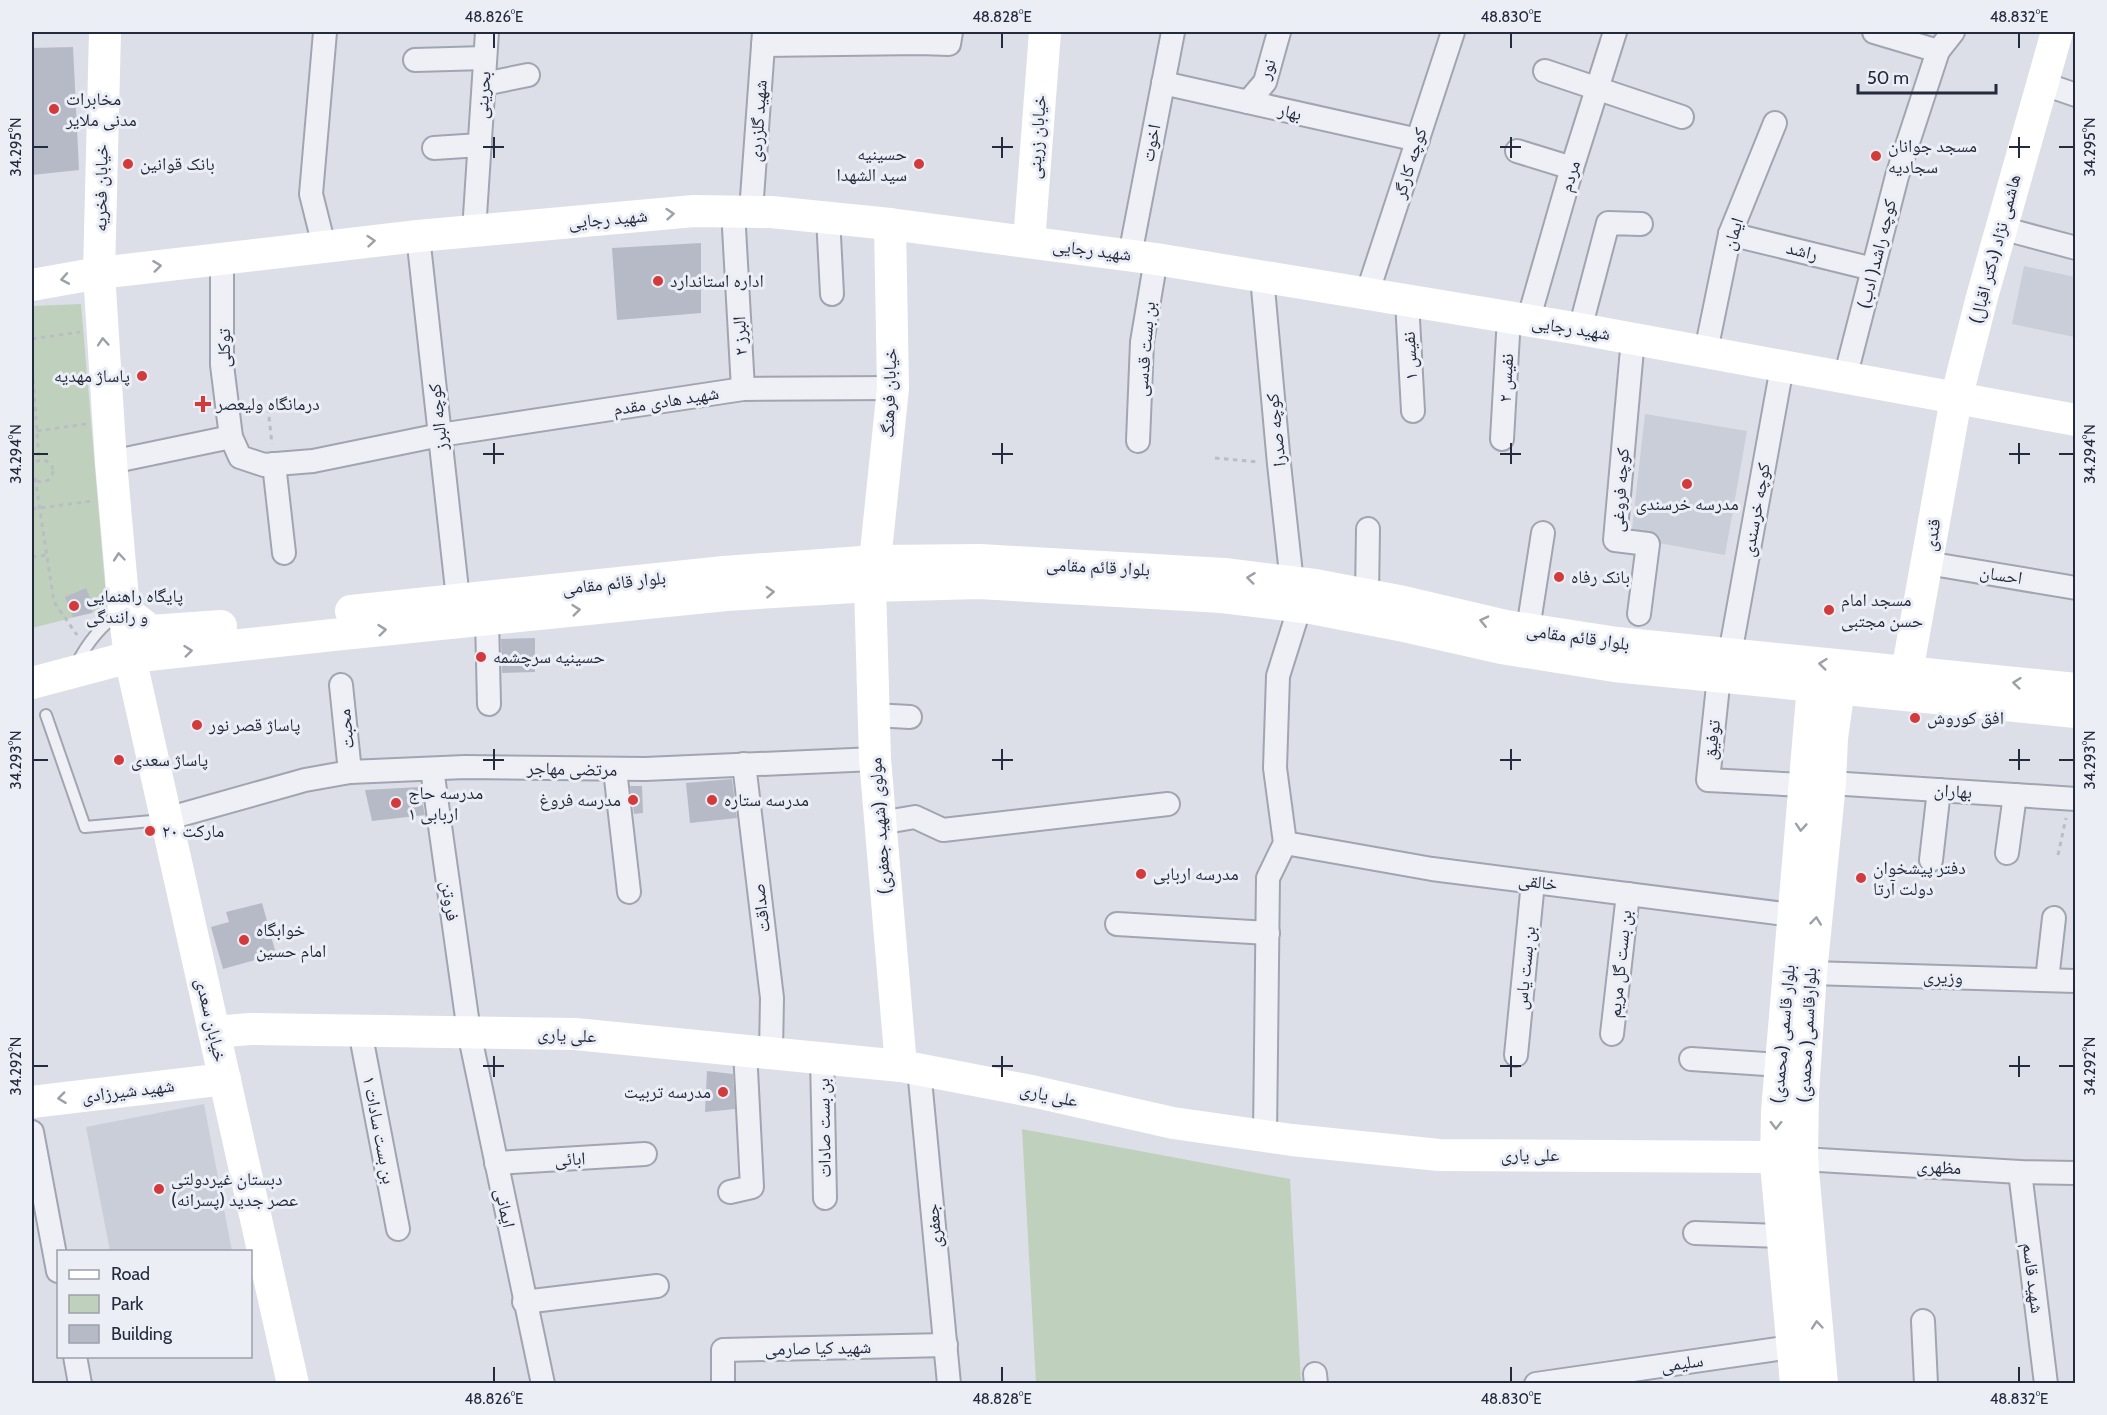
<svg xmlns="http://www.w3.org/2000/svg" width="2107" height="1415" font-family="Cabin,'Noto Naskh Arabic',sans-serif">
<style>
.built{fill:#caced9}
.green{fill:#bfd1bd}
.building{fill:#b6bac7}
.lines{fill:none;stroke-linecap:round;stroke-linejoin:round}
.lane-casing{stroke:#a1a5b1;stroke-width:14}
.street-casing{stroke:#a1a5b1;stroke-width:26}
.path{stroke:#babdc5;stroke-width:3;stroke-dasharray:4.5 4.5;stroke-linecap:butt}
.lane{stroke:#eff0f5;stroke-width:10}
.street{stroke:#eff0f5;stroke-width:22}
.secondary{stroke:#fff;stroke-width:32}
.oneway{stroke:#9da0a8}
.ticks{fill:none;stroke:#252b3e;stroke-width:2}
.poi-dot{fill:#d33a3c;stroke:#ebeef5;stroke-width:2}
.labels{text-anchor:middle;stroke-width:6;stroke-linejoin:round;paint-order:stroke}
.street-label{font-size:18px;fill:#252b3e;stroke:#ebeef5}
.poi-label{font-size:18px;fill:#252b3e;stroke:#ebeef5;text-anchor:start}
.neatline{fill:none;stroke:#252b3e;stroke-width:2}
.ticks-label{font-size:15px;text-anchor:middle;fill:#252b3e}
</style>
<rect width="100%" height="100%" fill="#dcdfe7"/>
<g class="built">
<path d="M2024,266L2075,277V337L2012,324Z"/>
<path d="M1645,414L1747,431L1725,555L1631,538Z"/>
<path d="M204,1104L232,1251H110L86,1127Z"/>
</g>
<g class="green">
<path d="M81,304L107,609L32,628V306Z"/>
<path d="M1022,1129L1290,1179L1301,1383H1036Z"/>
</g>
<g class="building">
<path d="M73,47L79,170L32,175V48Z"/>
<path d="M701,243V313L617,320L612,248Z"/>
<path d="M86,588L91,600L92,613L73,617L65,597Z"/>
<path d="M535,638V672L502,673L501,639Z"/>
<path d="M732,779L737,818L690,823L686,783Z"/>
<path d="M630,786H642L643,813L634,814Z"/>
<path d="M419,787L425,815L372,821L365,790Z"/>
<path d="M262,903L276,954L223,969L211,927L229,922L226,912Z"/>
<path d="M707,1071L733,1074L735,1109L705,1112Z"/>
</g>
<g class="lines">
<defs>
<g id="lane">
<path d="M76,665C87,643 100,626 121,612"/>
<path d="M46,715L85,827L163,820"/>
</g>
<g id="street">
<path d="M1874,32L1938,51"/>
<path d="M763,45L920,43L949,44L951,32"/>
<path d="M415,60L485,58"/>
<path d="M1545,71L1682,117"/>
<path d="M1163,83L1418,140"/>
<path d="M2041,83L2076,95"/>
<path d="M484,84L528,75"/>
<path d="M1248,102L1265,82L1279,32"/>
<path d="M434,148L480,145"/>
<path d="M1517,151L1572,168"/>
<path d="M733,210L743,389"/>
<path d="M751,211L764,32"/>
<path d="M828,217L832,294"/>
<path d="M2001,228L2076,248"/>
<path d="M474,231L487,32"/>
<path d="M1730,234L1873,269"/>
<path d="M418,236L458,599"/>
<path d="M324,246L311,194L325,32"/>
<path d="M1130,255L1173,32"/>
<path d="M222,258V365L231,437L240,457L264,465L313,461L440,435L743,389L893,388"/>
<path d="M1262,277L1279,464L1292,583"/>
<path d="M1367,294L1453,32"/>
<path d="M1407,301L1413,411"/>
<path d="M1528,321L1572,168L1615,32"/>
<path d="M1580,329L1608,223L1641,224"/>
<path d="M1633,338L1615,540L1648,544L1639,614"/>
<path d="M1706,351L1730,234L1775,123"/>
<path d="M1845,378L1897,176L1938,51L1953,32"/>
<path d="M1502,439L1509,317"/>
<path d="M1138,441L1142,342L1156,259"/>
<path d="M111,462L231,437"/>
<path d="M274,464L284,553"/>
<path d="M1927,563L2076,588"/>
<path d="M1367,595L1368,529"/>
<path d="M487,619L489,704"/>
<path d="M1528,629L1543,533"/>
<path d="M1730,654L1782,367"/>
<path d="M1719,676L1708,780L1803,785"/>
<path d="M341,685L350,772"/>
<path d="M874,715L910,717"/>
<path d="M744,764L772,998L771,1052"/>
<path d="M432,769L469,1032L543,1384"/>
<path d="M615,770L629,892"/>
<path d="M1830,783L2076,799"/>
<path d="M166,819L305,780L350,772L465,767L645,769L875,759"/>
<path d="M880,823L915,817L943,830L1168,804"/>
<path d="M1285,843L1432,869L1792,915"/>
<path d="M2007,853L2015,795"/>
<path d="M1931,860L1939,790"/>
<path d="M1117,924L1268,933"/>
<path d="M1811,973L2076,981"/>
<path d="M2047,980L2054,918"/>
<path d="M360,1031L398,1229"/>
<path d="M1612,1034L1628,894"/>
<path d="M1516,1055L1533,882"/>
<path d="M822,1058L825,1198"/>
<path d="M1691,1059L1781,1065"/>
<path d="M919,1069L949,1384"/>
<path d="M32,1132L58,1271"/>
<path d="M1265,1136L1268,878L1285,843L1275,768L1278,676L1300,606"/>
<path d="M1802,1159L2020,1172L2076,1173"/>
<path d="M496,1163L645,1154"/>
<path d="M2020,1172L2046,1384"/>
<path d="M730,1192L752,1187L745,1050"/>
<path d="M1695,1233L1781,1236"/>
<path d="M524,1302L657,1286"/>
<path d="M1923,1321L1926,1384"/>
<path d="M75,1356L80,1384"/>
<path d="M1315,1374L1316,1384"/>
<path d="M723,1384V1350L946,1345"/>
<path d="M1536,1384L1791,1347"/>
</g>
</defs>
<use href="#lane" class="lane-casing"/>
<use href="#street" class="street-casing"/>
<g class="path">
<path d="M32,339L80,332"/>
<path d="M32,362L39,460"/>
<path d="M268,408L272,444"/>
<path d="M37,431L86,424"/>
<path d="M1215,458L1259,462"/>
<circle cx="42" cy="471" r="11"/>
<path d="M35,478L54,602L77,635"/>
<path d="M32,509L92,501"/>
<path d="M32,557L47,555"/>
<path d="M2058,855L2066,818"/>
</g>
<use href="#lane" class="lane"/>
<use href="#street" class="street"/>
<g class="secondary">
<path d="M105,32L99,273L111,462L124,610L130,657L293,1384"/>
<path d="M1029,242L1045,32"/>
<path d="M32,285L99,273L418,236L694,211L771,212L890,224L1156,259L1580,329L2076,420"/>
<path d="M875,561L893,388L890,224"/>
<path d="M870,586L875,759L901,1066"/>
<path d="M124,610L151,631L221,626"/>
<path d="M351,611L724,572L875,561L980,560L1224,574L1315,585L1404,602L1506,626L1617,643L2076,689"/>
<path d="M1907,672L1956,399L1982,297L2057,32"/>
<path d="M32,683L130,657L333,635L726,595L870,586L979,583L1222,597L1311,608L1399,625L1501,648L1614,666L2076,712"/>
<path d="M214,1032L250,1029L575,1034L901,1066L1036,1092L1173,1123L1292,1140L1439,1155L1776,1157L1802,1159"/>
<path d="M32,1102L225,1079"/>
<path d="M1796,1384L1776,1164L1777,1111L1813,685"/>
<path d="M1822,1384L1802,1159L1803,1093L1811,973L1830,783L1832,738L1839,688"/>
</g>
</g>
<defs><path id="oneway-chevron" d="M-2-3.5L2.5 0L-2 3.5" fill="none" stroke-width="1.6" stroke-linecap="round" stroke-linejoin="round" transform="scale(1.5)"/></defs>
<g class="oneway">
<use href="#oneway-chevron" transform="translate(670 214) rotate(-5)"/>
<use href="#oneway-chevron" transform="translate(371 241) rotate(-5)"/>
<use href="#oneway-chevron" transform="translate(157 266) rotate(-7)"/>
<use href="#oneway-chevron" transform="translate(65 279) rotate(170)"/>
<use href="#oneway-chevron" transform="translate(103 342) rotate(-94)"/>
<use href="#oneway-chevron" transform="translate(119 557) rotate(-95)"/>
<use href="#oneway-chevron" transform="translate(1251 578) rotate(-173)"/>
<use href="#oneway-chevron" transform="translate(770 592) rotate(-4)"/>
<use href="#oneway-chevron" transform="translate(576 610) rotate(-6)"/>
<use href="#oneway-chevron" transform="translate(1484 621) rotate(-167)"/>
<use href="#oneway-chevron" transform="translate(382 630) rotate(-6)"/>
<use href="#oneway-chevron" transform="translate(188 651) rotate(-6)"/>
<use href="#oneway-chevron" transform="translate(1823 664) rotate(-174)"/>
<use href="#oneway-chevron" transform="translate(2017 683) rotate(-174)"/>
<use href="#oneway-chevron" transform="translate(1801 827) rotate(94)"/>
<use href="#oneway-chevron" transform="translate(1816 921) rotate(-84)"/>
<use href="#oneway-chevron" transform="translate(62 1098) rotate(173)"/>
<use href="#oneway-chevron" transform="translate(1776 1125) rotate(91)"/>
<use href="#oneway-chevron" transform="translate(1817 1325) rotate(-95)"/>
</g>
<path class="ticks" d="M494,33V48M1002,33V48M1511,33V48M2019,33V48M494,137V158M1002,137V158M1511,137V158M2019,137V158M33,147H48M483,147H504M992,147H1013M1500,147H1521M2009,147H2030M2059,147H2074M494,443V464M1002,443V464M1511,443V464M2019,443V464M33,454H48M483,454H504M992,454H1013M1500,454H1521M2009,454H2030M2059,454H2074M494,749V770M1002,749V770M1511,749V770M2019,749V770M33,760H48M483,760H504M992,760H1013M1500,760H1521M2009,760H2030M2059,760H2074M494,1056V1077M1002,1056V1077M1511,1056V1077M2019,1056V1077M33,1066H48M483,1066H504M992,1066H1013M1500,1066H1521M2009,1066H2030M2059,1066H2074M494,1367V1382M1002,1367V1382M1511,1367V1382M2019,1367V1382"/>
<g class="poi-dot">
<circle cx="54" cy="109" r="6"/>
<circle cx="1876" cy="156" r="6"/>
<circle cx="128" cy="164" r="6"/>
<circle cx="919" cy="164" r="6"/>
<circle cx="658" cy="281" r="6"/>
<circle cx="142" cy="376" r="6"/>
<path d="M200 395h6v6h6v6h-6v6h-6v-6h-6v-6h6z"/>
<circle cx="1687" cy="484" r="6"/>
<circle cx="1559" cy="577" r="6"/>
<circle cx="74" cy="606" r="6"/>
<circle cx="1829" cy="610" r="6"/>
<circle cx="481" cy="657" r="6"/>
<circle cx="1915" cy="718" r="6"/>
<circle cx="197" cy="725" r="6"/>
<circle cx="119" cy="760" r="6"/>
<circle cx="633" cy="800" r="6"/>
<circle cx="712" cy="800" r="6"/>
<circle cx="396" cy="803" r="6"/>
<circle cx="150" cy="831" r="6"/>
<circle cx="1141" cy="874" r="6"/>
<circle cx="1861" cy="878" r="6"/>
<circle cx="244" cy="940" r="6"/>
<circle cx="723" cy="1092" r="6"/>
<circle cx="159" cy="1189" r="6"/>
</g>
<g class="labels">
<g class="street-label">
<text transform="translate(1267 69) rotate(-70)" y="6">نور</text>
<text transform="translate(483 95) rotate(-86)" y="6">بحرینی</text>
<text transform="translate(1290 112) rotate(13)" y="6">بهار</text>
<text transform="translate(758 121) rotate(-86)" y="6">شهید گلزردی</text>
<text transform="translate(1037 137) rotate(-86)" y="6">خیابان زرینی</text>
<text transform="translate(1151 143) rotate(-79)" y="6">اخوت</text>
<text transform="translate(1410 163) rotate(-72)" y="6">کوچه کارگر</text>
<text transform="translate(1570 176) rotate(-73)" y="6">مردم</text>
<text transform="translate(101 188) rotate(-89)" y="6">خیابان فخریه</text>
<text transform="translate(608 219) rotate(-5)" y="6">شهید رجایی</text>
<text transform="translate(1733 234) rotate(-73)" y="6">ایمان</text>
<text transform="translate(1995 249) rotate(-75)" y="6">هاشمی نژاد (دکتر اقبال)</text>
<text transform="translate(1092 250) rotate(7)" y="6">شهید رجایی</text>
<text transform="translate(1802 251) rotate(14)" y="6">راشد</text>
<text transform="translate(1877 254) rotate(-76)" y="6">کوچه راشد( ادب)</text>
<text transform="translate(1571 328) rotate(9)" y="6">شهید رجایی</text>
<text transform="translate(740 336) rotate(-93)" y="6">البرز ۲</text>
<text transform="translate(224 348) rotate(-90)" y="6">توکلی</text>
<text transform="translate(1145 349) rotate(-85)" y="6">بن بست قدسی</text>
<text transform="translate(1410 356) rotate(-93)" y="6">نفیس ‍۱</text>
<text transform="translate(1506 378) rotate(-87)" y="6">نفیس ۲</text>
<text transform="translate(889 393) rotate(-88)" y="6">خیابان فرهنگ</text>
<text transform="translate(666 401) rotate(-9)" y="6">شهید هادی مقدم</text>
<text transform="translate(438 417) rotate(-96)" y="6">کوچه البرز</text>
<text transform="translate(1276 430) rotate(-96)" y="6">کوچه صدرا</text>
<text transform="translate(1620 490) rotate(-86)" y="6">کوچه فروغی</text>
<text transform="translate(1756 510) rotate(-80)" y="6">کوچه خرسندی</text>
<text transform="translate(1932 535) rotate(-81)" y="6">قندی</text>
<text transform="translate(1098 567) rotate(3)" y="6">بلوار قائم مقامی</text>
<text transform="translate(2001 575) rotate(9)" y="6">احسان</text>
<text transform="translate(614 583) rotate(-6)" y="6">بلوار قائم مقامی</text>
<text transform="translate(1578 637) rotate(8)" y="6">بلوار قائم مقامی</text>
<text transform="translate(346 729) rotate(-96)" y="6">محبت</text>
<text transform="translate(1712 740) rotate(-84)" y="6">توفیق</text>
<text transform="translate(572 769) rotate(1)" y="6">مرتضی مهاجر</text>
<text transform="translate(1953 791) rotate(4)" y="6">بهاران</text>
<text transform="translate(880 826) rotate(-94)" y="6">مولوی (شهید جعفری)</text>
<text transform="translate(1538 882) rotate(7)" y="6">خالقی</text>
<text transform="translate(450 901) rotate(82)" y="6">فروتن</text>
<text transform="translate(761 908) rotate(-97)" y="6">صداقت</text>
<text transform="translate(1620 964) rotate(-84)" y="6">بن بست گل مریم</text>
<text transform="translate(1525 968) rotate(-84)" y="6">بن بست یاس</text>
<text transform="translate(1943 977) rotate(2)" y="6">وزیری</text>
<text transform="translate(211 1020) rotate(77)" y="6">خیابان سعدی</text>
<text transform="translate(1783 1034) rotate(-85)" y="6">بلوار قاسمی (محمدی)</text>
<text transform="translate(567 1035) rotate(3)" y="6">علی یاری</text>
<text transform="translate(1807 1035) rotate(-87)" y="6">بلوارقاسمی( محمدی)</text>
<text transform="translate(128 1091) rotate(-7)" y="6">شهید شیرزادی</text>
<text transform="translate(1049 1095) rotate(12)" y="6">علی یاری</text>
<text transform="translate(824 1128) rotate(-91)" y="6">بن بست صادات</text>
<text transform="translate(379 1130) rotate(79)" y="6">بن بست سادات ۱</text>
<text x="1530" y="1161">علی یاری</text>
<text transform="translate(570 1159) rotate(-3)" y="6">ابائی</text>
<text transform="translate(1939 1167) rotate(3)" y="6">مظهری</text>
<text transform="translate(505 1208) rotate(78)" y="6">ایمانی</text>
<text transform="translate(934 1226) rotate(-95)" y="6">جعفری</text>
<text transform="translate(2033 1278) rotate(83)" y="6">شهید قاسم</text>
<text transform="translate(818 1348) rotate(-1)" y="6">شهید کیا صارمی</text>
<text transform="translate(1682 1363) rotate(-8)" y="6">سلیمی</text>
</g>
<g class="poi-label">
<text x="66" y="105">مخابرات<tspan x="66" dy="21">مدنی ملایر</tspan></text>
<text x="1888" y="152">مسجد جوانان<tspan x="1888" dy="21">سجادیه</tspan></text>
<text x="907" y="160" text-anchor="end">حسینیه<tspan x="907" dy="21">سید الشهدا</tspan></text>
<text x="140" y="170">بانک قوانین</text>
<text x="670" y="287">اداره استاندارد</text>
<text x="130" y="382" text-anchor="end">پاساژ مهدیه</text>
<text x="216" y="410">درمانگاه ولیعصر</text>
<text x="1687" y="510" text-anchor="middle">مدرسه خرسندی</text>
<text x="1571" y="583">بانک رفاه</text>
<text x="86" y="602">پایگاه راهنمایی<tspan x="86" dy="21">و رانندگی</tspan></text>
<text x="1841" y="606">مسجد امام<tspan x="1841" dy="21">حسن مجتبی</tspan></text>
<text x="493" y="663">حسینیه سرچشمه</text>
<text x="1927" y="724">افق کوروش</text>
<text x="209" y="731">پاساژ قصر نور</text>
<text x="131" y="766">پاساژ سعدی</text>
<text x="408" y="799">مدرسه حاج<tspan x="408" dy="21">اربابی ۱</tspan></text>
<text x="621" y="806" text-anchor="end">مدرسه فروغ</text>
<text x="724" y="806">مدرسه ستاره</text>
<text x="162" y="837">مارکت ۲۰</text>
<text x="1873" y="874">دفتر پیشخوان<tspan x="1873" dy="21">دولت آرتا</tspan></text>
<text x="1153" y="880">مدرسه اربابی</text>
<text x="256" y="936">خوابگاه<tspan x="256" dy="21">امام حسین</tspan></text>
<text x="711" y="1098" text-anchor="end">مدرسه تربیت</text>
<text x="171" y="1185">دبستان غیردولتی<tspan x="171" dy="21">عصر جدید (پسرانه)</tspan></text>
</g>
</g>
<rect width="2107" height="1415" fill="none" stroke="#ebeef5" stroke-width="66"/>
<rect x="57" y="1250" width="195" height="108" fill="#ebeef5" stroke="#9ca0ac" stroke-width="1.5"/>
<rect x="69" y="1270" width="30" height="9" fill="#ffffff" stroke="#9ca0ac" stroke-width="1.5"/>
<text x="111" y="1280" font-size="18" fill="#252b3e">Road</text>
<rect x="69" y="1295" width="30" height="18" fill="#bfd1bd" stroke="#9ca0ac" stroke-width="1.5"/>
<text x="111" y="1310" font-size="18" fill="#252b3e">Park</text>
<rect x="69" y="1325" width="30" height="18" fill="#b6bac7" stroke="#9ca0ac" stroke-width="1.5"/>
<text x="111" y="1340" font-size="18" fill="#252b3e">Building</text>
<path d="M1858 84v9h138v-9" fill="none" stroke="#252b3e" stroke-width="3"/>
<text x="1867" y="84" font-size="18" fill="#252b3e" stroke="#ebeef5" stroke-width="4.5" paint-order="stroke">50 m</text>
<rect x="33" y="33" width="2041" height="1349" class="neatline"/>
<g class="ticks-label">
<text x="494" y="22">48.826°E</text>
<text x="1002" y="22">48.828°E</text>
<text x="1511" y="22">48.830°E</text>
<text x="2019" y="22">48.832°E</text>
<text transform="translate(16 147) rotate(-90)" y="5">34.295°N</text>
<text transform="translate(2090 147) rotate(-90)" y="5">34.295°N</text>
<text transform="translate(16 454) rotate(-90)" y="5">34.294°N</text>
<text transform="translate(2090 454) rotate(-90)" y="5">34.294°N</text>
<text transform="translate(16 760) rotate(-90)" y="5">34.293°N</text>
<text transform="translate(2090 760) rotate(-90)" y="5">34.293°N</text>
<text transform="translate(16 1066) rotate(-90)" y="5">34.292°N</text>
<text transform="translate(2090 1066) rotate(-90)" y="5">34.292°N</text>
<text x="494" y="1404">48.826°E</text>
<text x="1002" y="1404">48.828°E</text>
<text x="1511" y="1404">48.830°E</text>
<text x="2019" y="1404">48.832°E</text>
</g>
</svg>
